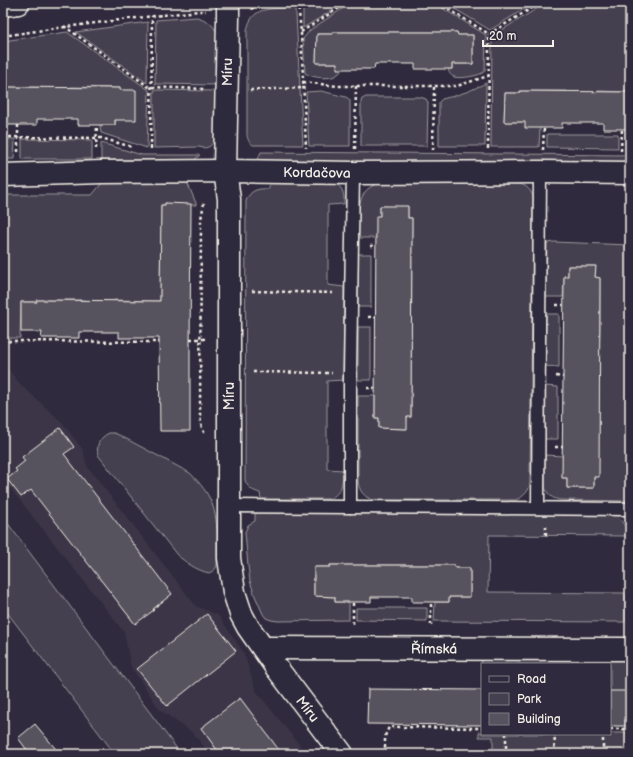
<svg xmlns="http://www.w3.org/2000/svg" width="633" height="757" font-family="'Balsamiq Sans',sans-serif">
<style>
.built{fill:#3b3647}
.green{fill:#454050;stroke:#9c989c}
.building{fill:#56525f;stroke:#f4f1e8}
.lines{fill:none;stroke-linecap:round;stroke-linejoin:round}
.service-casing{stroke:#f4f1e8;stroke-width:15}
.minor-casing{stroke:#f4f1e8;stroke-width:25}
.secondary-casing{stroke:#f4f1e8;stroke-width:25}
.path{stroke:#f4f1e8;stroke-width:2.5;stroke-dasharray:3 3;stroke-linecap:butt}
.service{stroke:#2f2a3d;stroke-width:12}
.minor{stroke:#2f2a3d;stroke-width:22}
.secondary{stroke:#2f2a3d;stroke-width:22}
.labels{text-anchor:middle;stroke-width:4;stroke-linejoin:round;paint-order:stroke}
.street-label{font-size:14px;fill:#f4f1e8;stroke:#2f2a3d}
</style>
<rect width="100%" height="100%" fill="#2f2a3d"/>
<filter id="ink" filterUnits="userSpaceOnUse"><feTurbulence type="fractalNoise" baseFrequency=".025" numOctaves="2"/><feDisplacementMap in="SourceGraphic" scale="8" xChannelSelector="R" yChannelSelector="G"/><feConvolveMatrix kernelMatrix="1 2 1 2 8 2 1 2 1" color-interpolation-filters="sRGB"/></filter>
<g filter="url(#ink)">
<path class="built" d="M3,363L21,385L63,423L83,450L87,466L196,606L218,615L244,653L256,691L307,754H210L193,733L160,710L131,667L124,632L3,479Z"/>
<g class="green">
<path d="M351,3H434L486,35L485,71C481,76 460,79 454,77C450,75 449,73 448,69H452V64H473V35H458L457,32H333V34H317L316,63H337L343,69C340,73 336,76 332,77C325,79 310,77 305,73L303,39L310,30Z"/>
<path d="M445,3H534L490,30Z"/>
<path d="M546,3H621L630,9V92L598,91V94H568L567,91H521L520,93H505L504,122H525L540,128L539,147H491L492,36Z"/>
<path d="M331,5L333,6L334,8L333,10L303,28V10C309,3 322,5 331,5Z"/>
<path d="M290,8C294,8 295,10 296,14L303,145H253C249,142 247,139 247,134V31C251,6 270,9 290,8Z"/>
<path d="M197,17C207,20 213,24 217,33L216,85L155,84L156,20Z"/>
<path d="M148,22L147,83L76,32Z"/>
<path d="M67,32L149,90L147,148L101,133L100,125H115L120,90V88L73,87L42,90V87H3V41Z"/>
<path d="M486,83L485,146H439V102L442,99L454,96L469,91Z"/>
<path d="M154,90L216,91L215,136C214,145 208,150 199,147L154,148Z"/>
<path d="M321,91L346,97L350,100V146H309L306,92Z"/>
<path d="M366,97H420L426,99L428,103L427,146H361V102L362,99Z"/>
<rect x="626" y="129" width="4" height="19"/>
<path d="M547,134H618V148L547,147Z"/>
<path d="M3,139H15L14,159H3Z"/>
<path d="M22,139L92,140V159H22Z"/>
<path d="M101,143L142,155H200L194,160H101Z"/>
<path d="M261,152L630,155V164L257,161Z"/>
<path d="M187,182L196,203V205H179L165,203V205H161L160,301L114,300V303L83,300H37V302H21L20,338H9L3,330V195H92L102,183Z"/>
<path d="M269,182L335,183C344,188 344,195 344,204L328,205V285L344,287V295L343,380L327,381V469L343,470C342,484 343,492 329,499H261L260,493C252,491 247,487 245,480L246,201C250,190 258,188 269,189Z"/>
<path d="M382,183L520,184C527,186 531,190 533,197L530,483C529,492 524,496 516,500H373C364,497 359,491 358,481V396H375V418H379V428L406,429L407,417H411L412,218H408V207L380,206V216L376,238H358C359,216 354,187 382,183Z"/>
<path d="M554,242L630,245V501L561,500C552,499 548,495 545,487V455L563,456V478H567V488H594L600,329V278L595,277V266H568V276H564L563,297H546L547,243Z"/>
<rect x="358" y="254" width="13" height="53"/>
<path d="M546,314H559V367L545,366Z"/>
<rect x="358" y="327" width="13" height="53"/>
<path d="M545,386L558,387V439H545Z"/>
<path d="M109,433H114L119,435L190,473C212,495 217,509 217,540C217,548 217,557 217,565C216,570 213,571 209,573C196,570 187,563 177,555L98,455C96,445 99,438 109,433Z"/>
<path d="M258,513L617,515L630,533V536L489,535L488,592L625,593V622L434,621L435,602H449V597H470V568H455L454,565H330V567H314V596L335,597V602H349V620L278,621L271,620L266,618L263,614L255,596L250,581L248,566L245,532L248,525L255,521V514Z"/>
<path d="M3,517L181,754H115L3,607Z"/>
<path d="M356,608H427V621L356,620Z"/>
<path d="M481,659H630V692H610V664H482V691Z"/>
<path d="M479,732H482V734H610V733H630V754H493V737H479Z"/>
</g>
<g class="building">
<path d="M333,32H457L458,35H473V64H452V69H415V64H375L374,69H337V63H316L317,34H333Z"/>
<path d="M3,87L120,88V90H136V120H115V125H78V119H37V125H3Z"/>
<path d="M520,91L630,92V129H603V123H562V128H525V122H504L505,93H520Z"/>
<path d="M165,203L191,204L190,351V431H160L159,338H119V332H79V338H41L42,332H21V302H37L36,300L160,301L161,205H165Z"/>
<path d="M380,206H408V218H412L411,417H407V429L379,428V418H375L376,216H380Z"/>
<path d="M568,266H596L595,277L600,278L599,477H594V488H567V478H562L564,276H568Z"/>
<path d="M60,428L74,447L64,454L172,594L153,609L154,610L135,624L31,490L21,497L7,479L17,471L15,469L25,461L22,457Z"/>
<path d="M330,565H454L455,568H470V597H449V602H412V597H371V602H335V597L314,596V567H330Z"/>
<path d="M207,614L236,651L167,706L137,669Z"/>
<path d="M368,689L482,690V725L367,724Z"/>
<rect x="610" y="691" width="20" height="35"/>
<path d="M240,698L282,754H220L201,728Z"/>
<path d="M35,724L60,754H30L18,738Z"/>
</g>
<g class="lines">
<defs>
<g id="service">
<path d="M230,506L630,509"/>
<path d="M350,507V374L353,173"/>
<path d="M538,508L540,172"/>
</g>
<g id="minor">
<path id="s1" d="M228,3V18L225,171L229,199V558L234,592L241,614L248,627L276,667L342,754"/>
<path id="s2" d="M3,175L102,172L225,171L353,173L540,172L630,173"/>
<path id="s3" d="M263,648L630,649"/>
</g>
<path id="secondary" d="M3,5L18,3"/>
</defs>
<use href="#service" class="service-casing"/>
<use href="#minor" class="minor-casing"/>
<use href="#secondary" class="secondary-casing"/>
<g class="path">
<path d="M298,3L301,32L306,148"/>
<path d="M438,3L489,34"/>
<path d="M627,3L630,5"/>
<path d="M251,9L259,5L281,3"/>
<path d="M64,26L149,87L205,89"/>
<path d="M301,32L342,6V3"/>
<path d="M489,34L540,3"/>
<path d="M3,36C68,26 134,18 199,11H206"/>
<path d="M303,82L337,86H457L488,76"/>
<path d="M250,90L303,88"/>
<path d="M18,125V152"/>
<path d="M3,137L101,138L132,147"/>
<path d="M96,149L97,125"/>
<path d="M151,149L152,16"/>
<path d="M355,149L356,86"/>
<path d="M488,149L489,34"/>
<path d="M433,150L434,86"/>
<path d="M543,150L544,128"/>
<path d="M621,151L622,129"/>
<path d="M204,203L201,219L200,415L202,429L206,435"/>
<path d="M370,246H376"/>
<path d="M252,291L335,293"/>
<path d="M556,305H563"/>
<path d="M368,317H376"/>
<path d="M190,339H207"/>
<path d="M3,345L10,341L159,342"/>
<path d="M253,372L332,373"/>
<path d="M556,376L563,377"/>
<path d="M367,388H375"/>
<path d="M555,447H563"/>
<path d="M546,535V526"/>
<path d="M353,624V602"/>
<path d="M431,625V602"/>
<path d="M610,729H630"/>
<path d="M385,754V736L389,727L482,728"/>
<path d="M506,754V734"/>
<path d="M554,754L555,734"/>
<path d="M603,754V734"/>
</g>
<use href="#service" class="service"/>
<use href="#minor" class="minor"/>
<use href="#secondary" class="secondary"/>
</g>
</g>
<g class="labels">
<g class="street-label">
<text transform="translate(227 72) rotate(-89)" y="5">Míru</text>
<text dy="5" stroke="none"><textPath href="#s2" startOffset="314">Kordačova</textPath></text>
<text transform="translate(229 396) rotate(-90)" y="5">Míru</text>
<text dy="5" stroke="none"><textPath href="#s3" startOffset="171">Římská</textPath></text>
<text dy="5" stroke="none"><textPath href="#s1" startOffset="729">Míru</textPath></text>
</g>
</g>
<rect width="633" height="757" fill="none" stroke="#2f2a3d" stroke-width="16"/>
<rect x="8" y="8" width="617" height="741" fill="none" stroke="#f4f1e8" stroke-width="1.5" filter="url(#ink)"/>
<rect x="481" y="663" width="130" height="72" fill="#2f2a3d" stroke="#7e7a81"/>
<rect x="489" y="676" width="20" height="6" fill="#2f2a3d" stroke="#7e7a81"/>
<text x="517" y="683" font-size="12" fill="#f4f1e8">Road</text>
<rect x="489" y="693" width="20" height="12" fill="#454050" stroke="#7e7a81"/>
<text x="517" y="703" font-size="12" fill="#f4f1e8">Park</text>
<rect x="489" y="713" width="20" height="12" fill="#56525f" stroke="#7e7a81"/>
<text x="517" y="723" font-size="12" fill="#f4f1e8">Building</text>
<path d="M483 40v6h70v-6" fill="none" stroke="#f4f1e8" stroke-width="2"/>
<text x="489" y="40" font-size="12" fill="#f4f1e8" stroke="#2f2a3d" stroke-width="3" paint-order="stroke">20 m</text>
</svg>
